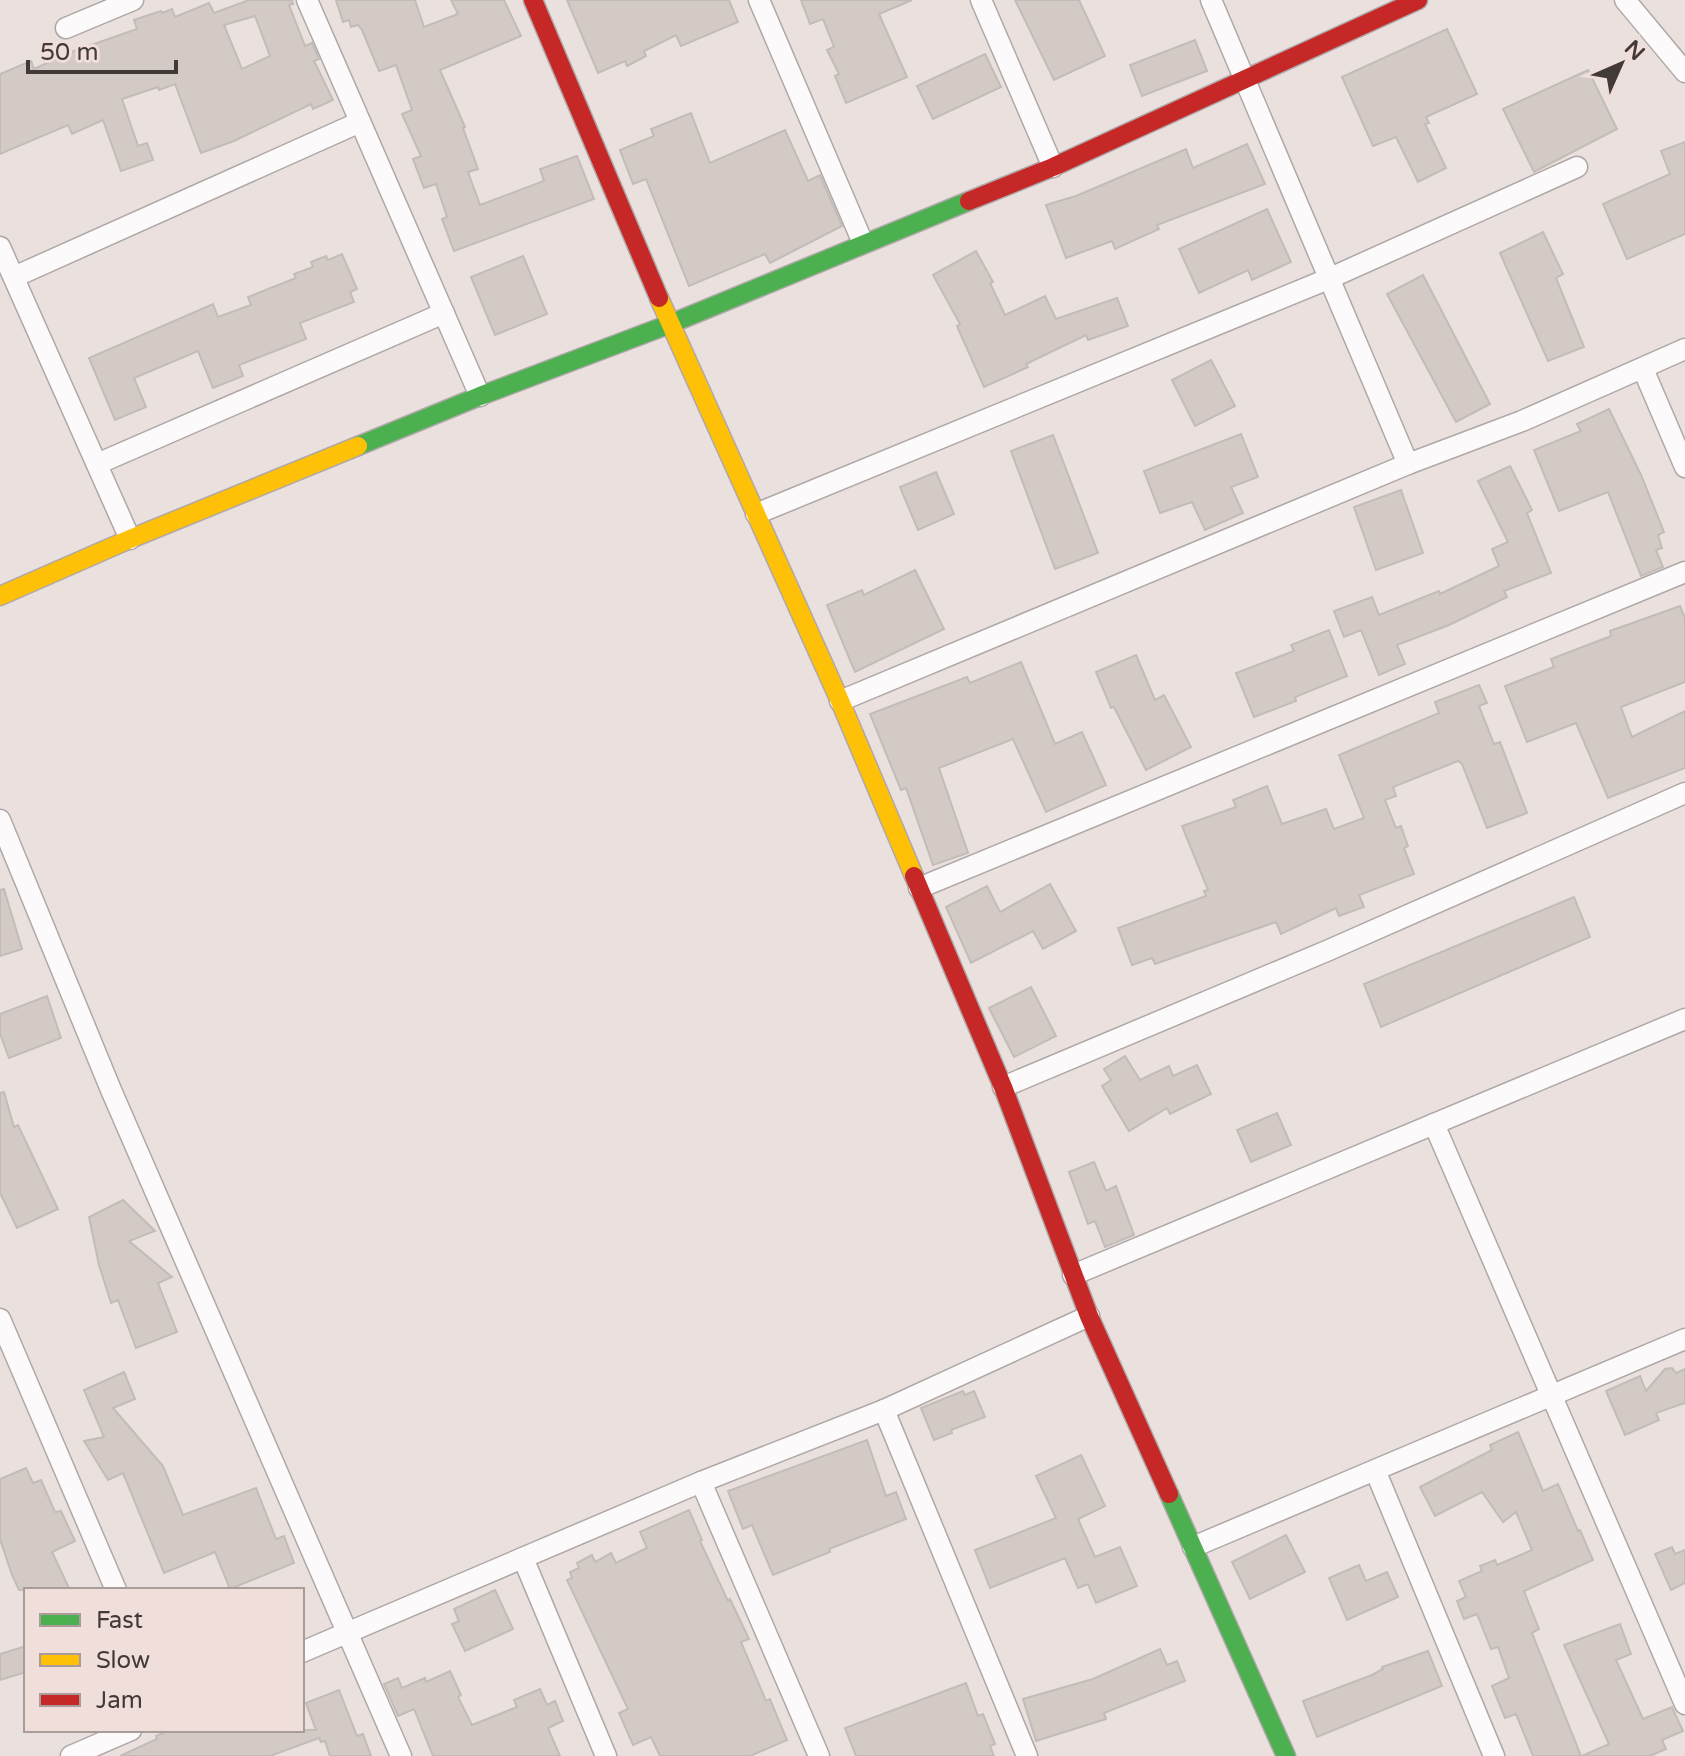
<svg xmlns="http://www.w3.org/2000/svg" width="1685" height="1756" font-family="'Varela Round',sans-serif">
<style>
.building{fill:#d3cac5;stroke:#c2bcb9;stroke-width:2;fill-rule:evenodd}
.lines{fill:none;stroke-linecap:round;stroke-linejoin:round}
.street-casing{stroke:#afa8a7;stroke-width:23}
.fast-casing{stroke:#afa8a7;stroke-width:21}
.slow-casing{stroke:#afa8a7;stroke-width:21}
.jam-casing{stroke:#afa8a7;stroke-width:21}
.street{stroke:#fcfafa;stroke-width:20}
.fast{stroke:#4caf50;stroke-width:18}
.slow{stroke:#ffc107;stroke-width:18}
.jam{stroke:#c62828;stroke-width:18}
</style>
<rect width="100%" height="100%" fill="#eae1df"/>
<g class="building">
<path d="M249,0H292L293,4L289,5L305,46L312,43L319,59L314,61L333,100L313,109L311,104L234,141L201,153L175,84L159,90L158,87L122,99L138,146L147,143L153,160L121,171L103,120L72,134L68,125L0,154V74L31,61L34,69L74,51L137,29L134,20L161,11L162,13L172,9L175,17L209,3L214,13ZM255,16L270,56L242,69L224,25Z"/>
<path d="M336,0H415L424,27L458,14L451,0H504L521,36L440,70L465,127L463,128L478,169L468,172L480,205L544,181L540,169L577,156L594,199L454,251L442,219L447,217L436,184L424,188L413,159L421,156L402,114L412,110L396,65L379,71L362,30L358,25L351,27L349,20L343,22Z"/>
<path d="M567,0H729L738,22L681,46L676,35L644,51L646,56L627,66L625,61L598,73Z"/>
<path d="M801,0H912L879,14L907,77L846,103L835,76L839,74L827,50L834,47L823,19L810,24Z"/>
<path d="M1015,0H1079L1105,56L1054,80Z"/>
<path d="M1447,29L1477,94L1426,117L1429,123L1425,124L1446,168L1418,182L1396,137L1373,146L1342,77Z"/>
<path d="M1195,40L1207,71L1142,96L1130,65Z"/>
<path d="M985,54L1001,87L933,119L917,86Z"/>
<path d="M1588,70L1617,129L1534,172L1503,109Z"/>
<path d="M691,113L710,163L785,130L808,181L820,175L842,226L770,263L765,254L689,286L646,179L633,184L620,150L654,136L651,129Z"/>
<path d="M1685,142V234L1627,259L1603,204L1670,174L1661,151Z"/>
<path d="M1247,144L1265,184L1157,225L1159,229L1115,249L1112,241L1066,258L1046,205L1076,196L1186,149L1193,168Z"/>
<path d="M1267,209L1291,262L1252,280L1248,270L1199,293L1179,249Z"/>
<path d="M1543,232L1563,274L1556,278L1584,347L1548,361L1500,253Z"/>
<path d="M976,251L993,282L990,283L1005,315L1045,296L1056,319L1117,298L1128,326L1088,340L1086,335L1026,364L1028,367L984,387L957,326L960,324L933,275Z"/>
<path d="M342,254L357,289L350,292L354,302L300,323L306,339L239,365L243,376L213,388L198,351L134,378L146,407L115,420L89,358L213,304L218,317L251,305L248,297L296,278L294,274L313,267L311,262L326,256L328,260Z"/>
<path d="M523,256L547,314L495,335L471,277Z"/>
<path d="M1423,275L1490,404L1456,422L1387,294Z"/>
<path d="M1211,360L1235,406L1195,426L1172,380Z"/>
<path d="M1609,409L1641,475L1664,532L1658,535L1662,548L1656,550L1663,567L1641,576L1608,492L1559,511L1534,450L1581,431L1577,424Z"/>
<path d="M1241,434L1258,477L1231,487L1243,513L1205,530L1192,502L1160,513L1144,471Z"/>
<path d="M1053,435L1098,553L1055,569L1011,451Z"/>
<path d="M1510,466L1532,510L1527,513L1551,573L1504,591L1507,597L1449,625L1397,645L1405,664L1379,675L1361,630L1344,637L1334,611L1372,597L1379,615L1439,591L1440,594L1499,566L1492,549L1508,542L1478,481Z"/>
<path d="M936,472L954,514L918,530L900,487Z"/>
<path d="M1401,490L1423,553L1376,570L1354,507Z"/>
<path d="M915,570L944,629L855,672L827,605L862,590L864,595Z"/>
<path d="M1680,606L1685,618V682L1621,707L1632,737L1685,711V768L1608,798L1576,723L1527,742L1505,686L1554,667L1551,659L1611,636L1610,631Z"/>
<path d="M1329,630L1347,676L1295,697L1296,701L1254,717L1236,673L1294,651L1291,645Z"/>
<path d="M1136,655L1155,700L1164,695L1191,747L1146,770L1114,707L1111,708L1096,672Z"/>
<path d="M1021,662L1055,744L1082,732L1106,785L1046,812L1013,739L939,768L968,853L933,865L906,788L901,790L870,714L967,677L970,683Z"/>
<path d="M1479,685L1487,703L1479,706L1494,744L1500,742L1527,813L1487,828L1462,764L1458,761L1393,787L1396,796L1385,800L1396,828L1401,826L1408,846L1404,848L1414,874L1359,895L1364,907L1339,916L1336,908L1281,934L1276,922L1155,964L1152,958L1132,965L1118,928L1206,896L1204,891L1208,890L1182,826L1236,807L1233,800L1267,786L1282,824L1326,809L1334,829L1364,818L1339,755L1439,713L1435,702Z"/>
<path d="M1050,884L1076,931L1043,949L1033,931L971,963L946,907L987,886L1000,912Z"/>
<path d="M4,889L22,949L0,956V890Z"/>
<path d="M1574,897L1590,937L1381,1027L1364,984Z"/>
<path d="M1031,987L1056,1036L1014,1057L989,1008Z"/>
<path d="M47,996L61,1038L9,1058L0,1034V1014Z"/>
<path d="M1125,1056L1140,1080L1169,1066L1173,1076L1197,1065L1211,1094L1170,1114L1167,1108L1129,1131L1102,1086L1111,1080L1104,1069Z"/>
<path d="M4,1092L14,1127L18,1125L58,1209L17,1228L0,1193V1093Z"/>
<path d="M1277,1113L1291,1145L1251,1162L1237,1130Z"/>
<path d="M1094,1162L1106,1191L1116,1186L1134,1235L1105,1247L1095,1221L1088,1224L1069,1172Z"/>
<path d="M123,1200L155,1231L129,1241L172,1277L158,1283L177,1332L136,1348L118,1300L111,1303L99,1265L89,1217Z"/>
<path d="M1672,1368L1676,1373L1685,1369V1403L1656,1413L1659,1420L1625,1435L1606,1391L1640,1376L1646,1391L1665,1369Z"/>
<path d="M124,1372L135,1399L113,1408L163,1466L183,1515L256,1488L276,1539L284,1536L294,1563L230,1589L215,1552L164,1573L123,1473L108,1480L84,1441L104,1437L84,1390Z"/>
<path d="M963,1391L965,1395L974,1391L985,1417L951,1430L952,1433L934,1440L921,1408Z"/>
<path d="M1518,1432L1543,1491L1558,1484L1578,1531L1580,1530L1593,1560L1524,1591L1539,1629L1532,1633L1581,1756H1533L1516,1714L1505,1718L1492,1686L1509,1678L1498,1647L1491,1649L1477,1614L1464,1619L1457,1601L1466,1597L1459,1581L1482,1571L1480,1566L1495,1560L1497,1565L1532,1550L1516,1512L1503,1522L1482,1492L1435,1516L1420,1487L1492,1450L1490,1445Z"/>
<path d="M867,1440L886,1496L896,1492L906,1519L829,1549L830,1552L773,1575L752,1525L743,1529L728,1491Z"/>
<path d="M1081,1455L1105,1506L1078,1519L1095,1557L1120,1547L1137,1586L1096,1603L1088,1584L1078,1588L1065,1558L990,1588L975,1550L1056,1518L1036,1476Z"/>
<path d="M26,1468L33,1483L41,1480L55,1512L61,1511L75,1541L52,1552L70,1590H19L12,1575L0,1539V1479Z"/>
<path d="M689,1510L702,1540L700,1541L728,1601L730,1599L749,1639L741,1642L766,1701L770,1699L787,1740L750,1756H660L651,1737L633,1745L619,1713L628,1709L567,1580L572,1578L570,1572L579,1568L577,1563L592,1555L595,1562L611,1553L616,1563L647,1548L640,1532Z"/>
<path d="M1286,1535L1305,1572L1250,1599L1232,1562Z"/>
<path d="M1672,1547L1675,1554L1685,1550V1583L1671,1590L1655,1554Z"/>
<path d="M1359,1565L1366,1581L1387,1572L1398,1597L1347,1620L1329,1578Z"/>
<path d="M495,1590L513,1629L465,1651L452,1624L459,1621L454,1609Z"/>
<path d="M1620,1624L1631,1654L1616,1660L1643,1719L1672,1707L1683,1731L1662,1740L1666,1749L1650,1756H1582L1609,1744L1564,1645Z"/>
<path d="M26,1646V1672L0,1680V1654Z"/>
<path d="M1160,1649L1167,1665L1177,1661L1185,1681L1104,1713L1106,1719L1036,1741L1023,1699L1093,1679Z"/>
<path d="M1428,1651L1442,1686L1317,1737L1303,1701L1372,1675L1383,1669L1382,1667Z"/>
<path d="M450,1671L461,1695L458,1697L472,1725L517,1707L514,1700L540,1689L547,1705L555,1701L563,1721L548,1728L560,1756H433L414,1709L398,1716L384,1684L398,1678L402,1688L425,1678L426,1682Z"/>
<path d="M966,1683L978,1716L983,1714L995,1744L990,1746L994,1756H856L845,1728Z"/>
<path d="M339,1690L357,1736L363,1734L371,1756H330L325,1741L321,1742L319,1738L270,1756H120L157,1739L156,1736L169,1730H316L306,1703Z"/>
</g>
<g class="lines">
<defs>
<g id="street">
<path d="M307,0L480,396"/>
<path d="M759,0L863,243"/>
<path d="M981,0L1053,167"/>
<path d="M1211,0L1408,464"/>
<path d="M1625,0L1685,72"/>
<path d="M66,28L133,0"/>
<path d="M0,247L130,539"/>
<path d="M14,277L360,122"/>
<path d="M1643,369L1685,467"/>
<path d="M97,464L444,313"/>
<path d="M756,514L1328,279L1577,167"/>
<path d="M840,701L1408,464L1522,421L1685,349"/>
<path d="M0,820L111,1090L401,1756"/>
<path d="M919,888L1685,572"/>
<path d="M1003,1087L1329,950L1685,793"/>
<path d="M1434,1124L1685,1704"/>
<path d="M1073,1275L1685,1019"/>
<path d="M0,1319L116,1590"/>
<path d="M884,1410L1027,1756"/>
<path d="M1375,1470L1494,1756"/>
<path d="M701,1482L819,1756"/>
<path d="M1193,1547L1685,1339"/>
<path d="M523,1558L606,1756"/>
<path d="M302,1652L701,1482L884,1410L1089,1316"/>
<path d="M71,1756L131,1730"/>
</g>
<g id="fast">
<path d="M358,446L480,396L670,324L969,201"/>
<path d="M1169,1494L1286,1756"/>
</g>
<g id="slow">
<path d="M659,298L840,701L914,876"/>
<path d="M0,596L130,539L358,446"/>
</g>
<g id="jam">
<path d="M533,0L659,298"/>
<path d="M969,201L1053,167L1418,0"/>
<path d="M914,876L1003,1087L1089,1316L1169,1494"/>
</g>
</defs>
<use href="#street" class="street-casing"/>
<use href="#fast" class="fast-casing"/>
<use href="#slow" class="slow-casing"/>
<use href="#jam" class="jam-casing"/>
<use href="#street" class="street"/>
<use href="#fast" class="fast"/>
<use href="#slow" class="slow"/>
<use href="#jam" class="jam"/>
</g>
<rect x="24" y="1588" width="280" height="144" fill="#efdeda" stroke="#a99c9a" stroke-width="2"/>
<rect x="40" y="1614" width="40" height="12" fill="#4caf50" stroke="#a99c9a" stroke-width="2"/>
<text x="96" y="1628" font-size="24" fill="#413a39">Fast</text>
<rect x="40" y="1654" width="40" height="12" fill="#ffc107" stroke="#a99c9a" stroke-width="2"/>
<text x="96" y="1668" font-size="24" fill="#413a39">Slow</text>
<rect x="40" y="1694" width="40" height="12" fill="#c62828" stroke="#a99c9a" stroke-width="2"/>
<text x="96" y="1708" font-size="24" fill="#413a39">Jam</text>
<g transform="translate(1621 64) rotate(45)" stroke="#efdeda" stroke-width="6" paint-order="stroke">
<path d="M0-6L14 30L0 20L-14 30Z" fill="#413a39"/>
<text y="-12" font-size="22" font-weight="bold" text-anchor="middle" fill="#413a39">N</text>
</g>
<path d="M28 60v12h148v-12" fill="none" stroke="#413a39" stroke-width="4"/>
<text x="40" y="60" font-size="24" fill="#413a39" stroke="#efdeda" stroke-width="6" paint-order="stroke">50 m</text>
</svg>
